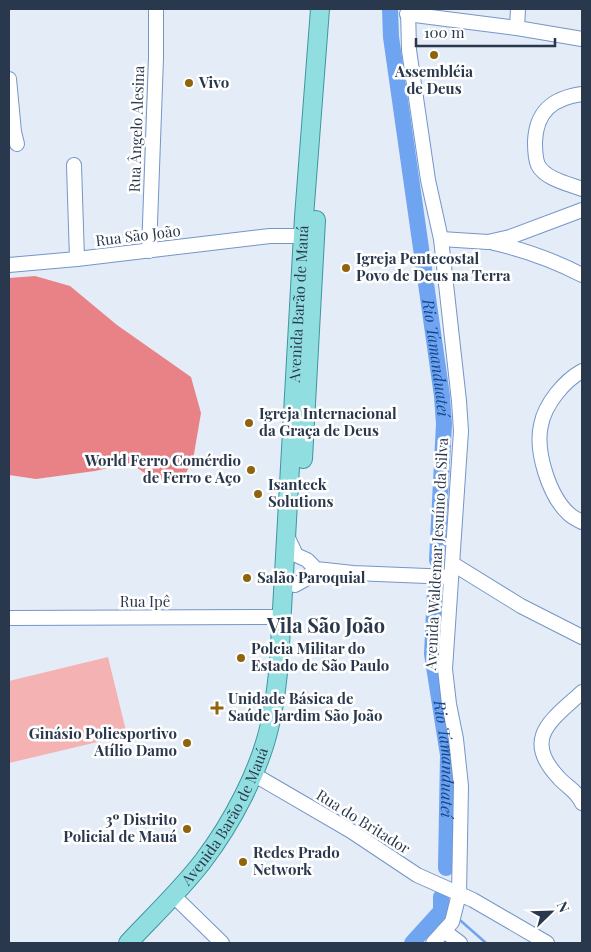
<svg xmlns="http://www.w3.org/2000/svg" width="591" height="952" font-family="'Playfair Display',serif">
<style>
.green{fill:#f4b2b3}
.forest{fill:#e98287}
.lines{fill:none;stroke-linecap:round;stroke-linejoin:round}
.stream{stroke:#6fa4f1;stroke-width:2.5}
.river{stroke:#6fa4f1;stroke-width:16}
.minor-casing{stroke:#7496c8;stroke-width:16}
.major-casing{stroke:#3d96a0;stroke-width:20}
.minor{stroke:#fff;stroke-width:14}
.major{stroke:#91dee0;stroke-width:18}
.poi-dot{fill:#8f640c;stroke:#fff;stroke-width:2}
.labels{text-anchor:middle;stroke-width:5;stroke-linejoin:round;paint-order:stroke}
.poi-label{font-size:15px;font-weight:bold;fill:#2a384d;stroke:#fff;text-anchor:start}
.street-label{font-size:15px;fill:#2a384d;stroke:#fff}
.water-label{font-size:16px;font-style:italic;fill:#13458a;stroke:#fff}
.district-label{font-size:20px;font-weight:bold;fill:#2a384d;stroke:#fff}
</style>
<rect width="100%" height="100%" fill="#e4ecf7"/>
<path class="green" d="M108,657L127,735L9,763V681Z"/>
<path class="forest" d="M35,276L70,286L117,325L191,377L201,413L194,454L185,476L155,480L130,463L95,471L36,479L9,475V278Z"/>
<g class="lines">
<path class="stream" d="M461,921L486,943"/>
<g class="river">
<path id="s1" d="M390,9L391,37L442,396L444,424L437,560"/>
<path id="s2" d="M435,591L432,654L448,755L446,868"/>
<path d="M412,943L441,911V897"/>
</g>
<defs>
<g id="minor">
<path d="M408,9L409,50L428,180L441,239L459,401L461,431L445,669L449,704L456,739L461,786L459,894L452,922L433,943"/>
<path d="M407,14L517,28L582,39"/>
<path d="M517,28L518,9"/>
<path d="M9,79L14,132L17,144"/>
<path d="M582,94C553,98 536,111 535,142C535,149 535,158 538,165C545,179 569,184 582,189"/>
<path d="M74,165L77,259"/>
<path d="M441,239L488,242L510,237L582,210"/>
<path d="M494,243C525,250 553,260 582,275"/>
<path d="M149,251L156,58V9"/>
<path d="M9,265L77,259L270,236H311"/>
<path d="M582,371C564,381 545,404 541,425C535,451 549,496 569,514C572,517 578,520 582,522"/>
<path d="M287,536L296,555L307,560L316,569L353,573L451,577"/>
<path d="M453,564L521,606L582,637"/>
<path d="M295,585L304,580L316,569"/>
<path d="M9,618L282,617"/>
<path d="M582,692C552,720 521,738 559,778C567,787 577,791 582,803"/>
<path d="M253,774L351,831L417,875L473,900L547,943"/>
<path d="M180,902L222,943"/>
<path d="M444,931L460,943"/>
</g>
<g id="major">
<path d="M303,459L316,220"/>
<path id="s3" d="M128,943C153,916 181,890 203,861C232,823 260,770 270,724C275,704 277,683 279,663L304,217L320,9"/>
</g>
</defs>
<use href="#minor" class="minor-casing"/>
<use href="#major" class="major-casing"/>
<use href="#minor" class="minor"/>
<use href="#major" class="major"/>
</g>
<g class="poi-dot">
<circle cx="434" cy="55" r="5"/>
<circle cx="189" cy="83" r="5"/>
<circle cx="346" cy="268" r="5"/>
<circle cx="249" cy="423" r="5"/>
<circle cx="251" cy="470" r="5"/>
<circle cx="258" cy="494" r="5"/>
<circle cx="247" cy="578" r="5"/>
<circle cx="241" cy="658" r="5"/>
<path d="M214.5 700.5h5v5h5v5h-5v5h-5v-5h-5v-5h5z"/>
<circle cx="187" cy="743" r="5"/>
<circle cx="187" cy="829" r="5"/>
<circle cx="243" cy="862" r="5"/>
</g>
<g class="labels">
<g class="poi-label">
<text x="434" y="77" text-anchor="middle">Assembléia<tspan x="434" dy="17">de Deus</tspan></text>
<text x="199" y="88">Vivo</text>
<text x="356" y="264">Igreja Pentecostal<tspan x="356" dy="17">Povo de Deus na Terra</tspan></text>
<text x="259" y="419">Igreja Internacional<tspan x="259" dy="17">da Graça de Deus</tspan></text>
<text x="241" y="466" text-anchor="end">World Ferro Comérdio<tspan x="241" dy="17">de Ferro e Aço</tspan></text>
<text x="268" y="490">Isanteck<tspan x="268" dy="17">Solutions</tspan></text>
<text x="257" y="583">Salão Paroquial</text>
<text x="251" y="654">Polcia Militar do<tspan x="251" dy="17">Estado de São Paulo</tspan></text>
<text x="228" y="704">Unidade Básica de<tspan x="228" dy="17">Saúde Jardim São João</tspan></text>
<text x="177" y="739" text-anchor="end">Ginásio Poliesportivo<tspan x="177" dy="17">Atílio Damo</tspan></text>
<text x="177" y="825" text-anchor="end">3º Distrito<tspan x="177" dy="17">Policial de Mauá</tspan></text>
<text x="253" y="858">Redes Prado<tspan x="253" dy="17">Network</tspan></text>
</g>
<g class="street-label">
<text transform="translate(137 129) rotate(-88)" y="5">Rua Ângelo Alesina</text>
<text transform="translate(138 236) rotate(-7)" y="5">Rua São João</text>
<text dy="5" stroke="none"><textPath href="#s3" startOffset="686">Avenida Barão de Mauá</textPath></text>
<text transform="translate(437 554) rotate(-87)" y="5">Avenida Waldemar Jesuíno da Silva</text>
<text x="145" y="607">Rua Ipê</text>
<text dy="5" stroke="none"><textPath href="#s3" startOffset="161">Avenida Barão de Mauá</textPath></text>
<text transform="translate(363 822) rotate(32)" y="5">Rua do Britador</text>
</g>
<g class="water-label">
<text dy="6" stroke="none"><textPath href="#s1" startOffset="352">Rio Tamanduateí</textPath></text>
<text dy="6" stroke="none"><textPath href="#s2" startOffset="169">Rio Tamanduateí</textPath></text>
</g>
<g class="district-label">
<text x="326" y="633">Vila São João</text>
</g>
</g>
<rect width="591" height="952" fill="none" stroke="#2a384d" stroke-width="20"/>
<g transform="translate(551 912) rotate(67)" stroke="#ffffff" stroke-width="4" paint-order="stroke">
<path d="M0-4L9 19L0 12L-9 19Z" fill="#2a384d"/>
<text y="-8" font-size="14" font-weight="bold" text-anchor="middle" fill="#2a384d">N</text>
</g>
<path d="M416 38v8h139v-8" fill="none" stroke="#2a384d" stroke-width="2.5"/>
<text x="424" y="38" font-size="15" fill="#2a384d" stroke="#ffffff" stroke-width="4" paint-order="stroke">100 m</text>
</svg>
